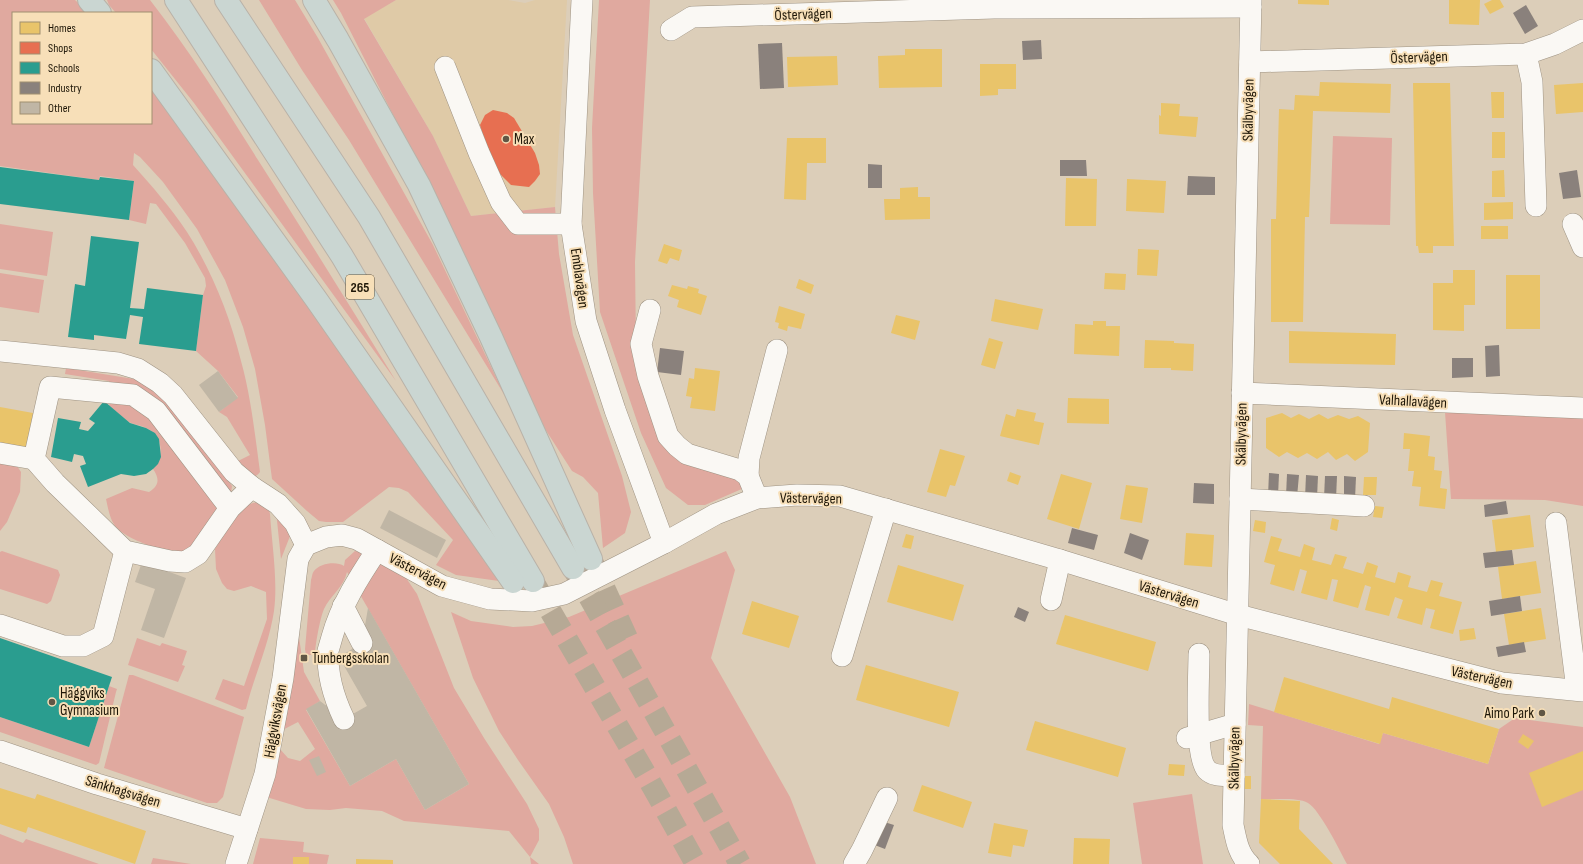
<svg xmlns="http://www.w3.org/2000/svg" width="1583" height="864" font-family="'Sofia Sans Condensed',sans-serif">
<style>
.built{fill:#dfcaa7}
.green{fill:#e0a99f}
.homes{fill:#e9c46a}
.shops{fill:#e76f51}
.schools{fill:#2a9d8f}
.industry{fill:#8a817c}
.building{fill:#c0b6a5}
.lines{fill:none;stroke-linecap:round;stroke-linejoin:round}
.highway-tunnel{stroke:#b6a995;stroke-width:22;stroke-dasharray:22 11;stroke-linecap:butt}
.minor-casing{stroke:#9e9383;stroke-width:22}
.highway-casing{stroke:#b9b2a8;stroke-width:24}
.minor{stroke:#faf8f4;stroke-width:21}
.highway{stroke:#cad6d2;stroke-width:22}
.poi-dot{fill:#605645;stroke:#f7dfb8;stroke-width:1.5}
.labels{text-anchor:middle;stroke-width:4;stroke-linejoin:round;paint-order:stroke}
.shield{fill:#f7dfb8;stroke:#5f523c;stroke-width:1}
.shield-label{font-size:14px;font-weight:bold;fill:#1e1607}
.street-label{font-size:15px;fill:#1e1607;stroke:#f7dfb8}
.poi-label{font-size:15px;fill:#1e1607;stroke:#f7dfb8;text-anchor:start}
</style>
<rect width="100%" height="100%" fill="#dcceb9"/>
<path class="built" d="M396,0H508L525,3L535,0H567L555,207L471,216L433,136L364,18Z"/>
<g class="green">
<path d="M0,0H75L89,13H13V123H151V86L316,299L499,581L456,575L436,565L453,540L408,492L399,488L389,487L343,522H326L319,521L307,511L272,479L265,425L255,369L243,327L225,280L197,229L163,182L140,157L134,153L133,165C152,186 171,208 187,232C212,271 230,316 241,361C251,397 255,435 260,472C257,476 255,477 250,477L238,461L250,455L227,417L219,412L238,397L218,371L196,351L203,295L206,286L205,278L185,243L156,204L150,203L146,224L129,220L134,181L100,176L99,180L0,166Z"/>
<path d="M107,0H150C190,51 224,106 258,160C305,234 351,307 396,381L194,103L151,49V13H116L109,5Z"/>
<path d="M259,0H295L318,38L433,245L505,396L349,140L302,70Z"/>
<path d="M333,0H396L364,19L433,136L471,216L555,207L559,254L573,335L622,476L631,512L625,533L603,548L598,493L583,477L572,471L538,418L457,240L341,13Z"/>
<path d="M599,0H650L635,262L636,347L662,435L740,477L744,488L705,505H688L666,488L641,433L600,312L593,193L592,128Z"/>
<path d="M1333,136L1392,138L1390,225L1330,224Z"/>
<path d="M0,224L53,232L47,276L0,269Z"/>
<path d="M0,273L44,280L39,313L0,307Z"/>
<path d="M66,368L140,380L156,388L183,421L232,486L231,493L192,547C187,550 183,552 177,552C163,552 127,539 117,528C110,521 108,508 106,499L132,488L149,492C159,486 160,479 153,469C165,456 163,435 146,428C141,425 134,425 129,422C122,417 116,411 109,406C113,395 109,391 109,381L65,374Z"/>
<path d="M1445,412L1583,417V506L1545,500L1451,499Z"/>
<path d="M0,462L17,466L21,472L20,492L7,522L0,531Z"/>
<path d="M260,502L268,506L270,514C272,545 278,581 274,611C269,645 254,676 246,709L242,710L215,699L223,679L244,686L267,619L266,592L251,586L234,591L227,589L222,583L216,569L215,549L225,532L232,520L245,506L253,503Z"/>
<path d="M276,511L292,531L281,559Z"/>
<path d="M2,551L58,570L60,575L51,601L47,604L0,589V552Z"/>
<path d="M355,551L367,554L404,575L417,594L454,688L484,738L527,804L539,829V840L530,857L539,864H531L530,857L509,831L404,821L382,811L346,808L330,810L306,809L253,793L279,748L288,758L300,761L315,749L298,722L271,736L285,659L299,637L304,672L320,701L306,710L350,786L396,759L425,810L469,784L347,572C344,587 330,596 324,609C320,618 315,646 315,655H306L305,649L311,580C312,578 312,573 314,571C320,563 337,561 344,566L345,560Z"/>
<path d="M726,551L735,570L711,658L790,797L816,864H573L564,837L549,804L518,760L499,731L473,678L451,612L471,621L513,627L532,626L569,617Z"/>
<path d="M137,638L160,646L162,643L187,651L182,665L185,666L178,682L128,665Z"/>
<path d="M129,675H133L244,717L223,797L217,803H207L104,768Z"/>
<path d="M109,686L117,689L116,692L99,763L96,765L0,732V717L89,747Z"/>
<path d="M1249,704L1379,744L1383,733L1488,764L1499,729L1515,718L1583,727V864H1347C1340,851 1320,810 1308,803C1297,797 1274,800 1261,799L1263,726L1248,725Z"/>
<path d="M1192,794L1203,864H1142L1133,803Z"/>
<path d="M0,834L23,843L26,839L99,864H0Z"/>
<path d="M260,838L304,842L303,852L329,855L327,864H253Z"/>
<path d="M153,858L191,864H151Z"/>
</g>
<g class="homes">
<path d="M1298,0H1329V5L1298,4Z"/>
<path d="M1449,0H1480L1479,25L1449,24Z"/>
<path d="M1492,0H1500L1504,7L1490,14L1484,4Z"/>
<path d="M905,49H942V87L879,88L878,56L905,55Z"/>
<path d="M837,56L838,85L788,87L787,57Z"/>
<path d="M980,64H1016V89H998V95L980,96Z"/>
<path d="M1320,82L1391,84L1390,113L1313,111L1309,217H1305L1303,322H1271V219H1276L1279,109L1294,110L1295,95L1319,96Z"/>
<path d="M1413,83H1450L1454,246H1433V253H1419L1418,246H1416Z"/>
<path d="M1583,83V112L1556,114L1554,85Z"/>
<path d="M1491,92H1504V118H1492Z"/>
<path d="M1161,103L1180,104L1179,116L1198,117L1196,137L1159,134V115L1161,116Z"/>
<rect x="1492" y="132" width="13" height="26"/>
<path d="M787,138H826V163H807L806,200L784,199Z"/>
<path d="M1504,170L1505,197H1492V171Z"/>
<path d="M1066,178L1097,179L1096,226H1065Z"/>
<path d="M1127,179L1166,181L1164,213L1126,211Z"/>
<path d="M918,187V197H930V219L885,220L884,199H900V188Z"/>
<path d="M1513,202V219L1484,220V203Z"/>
<rect x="1481" y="226" width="27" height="13"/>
<path d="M664,244L682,250L679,261L670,258L667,264L658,261Z"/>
<path d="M1138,249L1159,250L1157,276L1137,275Z"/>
<path d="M1453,270H1475V305H1464V331L1433,330V283H1453Z"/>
<path d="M1105,273L1126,274L1125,290L1104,289Z"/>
<rect x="1506" y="275" width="34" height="54"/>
<path d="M799,279L814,285L811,294L796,288Z"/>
<path d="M672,285L687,289L688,286L699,289L698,293L707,296L701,315L677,307L679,300L668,296Z"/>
<path d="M995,299L1043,309L1038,330L991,321Z"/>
<path d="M779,306L805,314L801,329L788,326L787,331L778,328L779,323L775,322Z"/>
<path d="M896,315L920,321L915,340L891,333Z"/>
<path d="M1093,321H1106V326H1120L1119,356L1074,354L1075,324L1093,325Z"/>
<path d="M1289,331L1396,334L1395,365L1289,363Z"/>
<path d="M989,338L1003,342L995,369L981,365Z"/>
<path d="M1145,340L1174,341V343L1194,344L1193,371L1171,370V368H1144Z"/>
<path d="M695,368L720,371L715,411L690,408L692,397L686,396L689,378L694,379Z"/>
<path d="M1068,398L1109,399V424L1067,423Z"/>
<path d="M0,407L33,413L26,452L0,447Z"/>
<path d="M1017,409L1036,413L1034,421L1044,423L1039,445L1000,436L1006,414L1015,417Z"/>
<path d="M1282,413L1291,418L1299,414L1309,419L1319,414L1328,419L1338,415L1349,419L1358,416L1370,423L1368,452L1355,461L1347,454L1336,460L1328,452L1317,459L1307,453L1298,458L1287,452L1279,457L1266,448V418Z"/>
<path d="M1404,433L1430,436L1428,456L1435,457L1434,470L1442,471L1440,488L1447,489L1445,509L1419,506L1421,487L1412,486L1414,471H1408L1410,449H1403Z"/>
<path d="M940,449L965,456L955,486L950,485L946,497L927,492Z"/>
<path d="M1010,472L1021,476L1018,485L1007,481Z"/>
<path d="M1061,474L1092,483L1079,529L1047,519Z"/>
<path d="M1364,477H1377L1376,495H1363Z"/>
<path d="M1126,485L1148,488L1142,523L1120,519Z"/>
<path d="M1375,506L1384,507L1382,518L1373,517Z"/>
<path d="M1530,515L1534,547L1496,552L1492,520Z"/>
<path d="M1332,518L1339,520L1337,531L1330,529Z"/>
<path d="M1255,520L1266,522L1265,533L1253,531Z"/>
<path d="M1186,533L1214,535L1212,567L1184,565Z"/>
<path d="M906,534L914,536L911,549L902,547Z"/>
<path d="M1271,536L1282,539L1278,551L1300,557L1304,544L1315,548L1312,560L1331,565L1335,554L1347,557L1343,568L1363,574L1367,562L1378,566L1375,577L1395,583L1398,572L1411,576L1408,587L1427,592L1431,580L1443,583L1439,596L1462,602L1453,634L1430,628L1435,610L1426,608L1422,625L1397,618L1403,600L1395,597L1389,616L1365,610L1371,587L1365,585L1358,608L1333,601L1338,580L1332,579L1327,600L1301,593L1307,571L1300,569L1294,591L1270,584L1275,565L1264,562Z"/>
<path d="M1536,561L1541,593L1502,599L1498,567Z"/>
<path d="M898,565L964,585L953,621L887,602Z"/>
<path d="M752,601L799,616L789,648L742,634Z"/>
<path d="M1541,608L1546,639L1509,645L1504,614Z"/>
<path d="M1065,615L1156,642L1148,671L1056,644Z"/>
<path d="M1474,628L1476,639L1460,641L1459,630Z"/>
<path d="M866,665L959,692L949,727L856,700Z"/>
<path d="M1284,677L1389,709L1392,697L1499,729L1488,764L1383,733L1380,744L1274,712Z"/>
<path d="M1035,721L1126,748L1118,777L1026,750Z"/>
<path d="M1523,734L1534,741L1528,749L1518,742Z"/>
<path d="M1583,751V790L1542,807L1529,773Z"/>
<path d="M1169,764L1185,765L1184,776L1168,775Z"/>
<path d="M1243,776H1251V789H1244Z"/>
<path d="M922,785L972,802L963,828L913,811Z"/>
<path d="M0,788L35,799L37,794L146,831L135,864L28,827L26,833L0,824Z"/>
<path d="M1261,799L1300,801L1299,829L1333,864H1280L1259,843Z"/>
<path d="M994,823L1028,830L1024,847L1013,845L1011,857L988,853Z"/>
<path d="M1074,838L1110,839L1109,864H1073Z"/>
<rect x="293" y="857" width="16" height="7"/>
<path d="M356,859L393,860V864H356Z"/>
</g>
<path class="shops" d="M493,110L507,113L514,118L535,153L539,165L540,174L535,181L529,187L511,185L500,174L487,149L480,125L485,115Z"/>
<g class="schools">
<path d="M0,167L99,180L100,177L134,181L129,220L0,204Z"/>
<path d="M91,236L139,242L130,308L144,309L147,288L203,295L196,351L139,344L143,317L130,315L126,339L94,335V340L68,337L75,284L85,286Z"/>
<path d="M104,401L130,423L146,428L155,433L159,439L161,457L158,464L153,469L146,474L134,476L121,474L88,487L80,466L86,464L83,456L74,454L72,462L51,457L58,418L81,422L79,429L88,431L95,423L89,419Z"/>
<path d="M0,638L112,677L89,747L0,717Z"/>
</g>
<g class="industry">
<path d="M1526,5L1538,26L1525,34L1513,13Z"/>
<path d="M1041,40L1042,59L1023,60L1022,41Z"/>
<path d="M782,43L784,88L760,89L758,44Z"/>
<path d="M1060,160H1086L1087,176H1060Z"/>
<path d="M868,164L882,165V188H868Z"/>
<path d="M1577,170L1581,197L1563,199L1559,173Z"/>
<path d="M1188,176L1215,177V195H1187Z"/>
<path d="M1499,345L1500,376L1486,377L1485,346Z"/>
<path d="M660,348L684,351L681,375L657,372Z"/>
<path d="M1452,358H1473V377L1452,378Z"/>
<path d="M1269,473L1279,474L1278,496H1268Z"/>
<path d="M1287,474L1299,475L1297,497L1286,496Z"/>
<path d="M1306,475L1318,476L1317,498H1305Z"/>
<path d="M1325,476H1337L1336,499L1324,498Z"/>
<path d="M1344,476L1356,477L1355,499H1344Z"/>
<path d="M1194,483L1214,484V504L1193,503Z"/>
<path d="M1506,501L1508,514L1485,517L1484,505Z"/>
<path d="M1072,528L1098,535L1094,550L1068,543Z"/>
<path d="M1130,533L1149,540L1142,560L1124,553Z"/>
<path d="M1512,550L1514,565L1485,568L1483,553Z"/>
<path d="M1520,596L1522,611L1491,616L1489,601Z"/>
<path d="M1018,607L1029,612L1025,622L1014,617Z"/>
<path d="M1524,642L1526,652L1498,657L1496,647Z"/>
<path d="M881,821L894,825L885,849L872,844Z"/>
</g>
<g class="building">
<path d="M218,371L238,398L219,412L199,385Z"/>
<path d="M389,510L446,540L437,558L380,528Z"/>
<path d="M142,562L186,578L164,638L141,630L155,589L135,582Z"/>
<path d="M368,608L469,784L425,810L396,759L350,786L306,709L320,701L344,719L367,706L339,657L362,643Z"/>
<path d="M319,756L326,772L317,776L309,760Z"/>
</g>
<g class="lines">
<g class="highway-tunnel">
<path d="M591,559L627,638"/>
<path d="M573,568L740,864"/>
<path d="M534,583L645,773L696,864"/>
</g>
<defs>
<g id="minor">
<path d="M582,0L571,224L586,321L615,410L664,543"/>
<path d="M671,30L692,17L994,8L1251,7"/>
<path d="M1526,54L1532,82L1536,206"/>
<path d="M1250,62L1526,54L1555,44L1583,30"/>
<path d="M445,67L479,153L501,202L518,224H571"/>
<path d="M1573,224L1583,247"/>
<path d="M650,310L641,344L648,376L668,436L677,446L687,454L740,470L748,476L757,498"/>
<path d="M0,351L118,363L138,369L160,383L173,395L234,472L252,487L278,504L295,523L306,545"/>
<path d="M1242,393L1583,408"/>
<path d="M0,453L34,459"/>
<path d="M748,476L749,458L777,350"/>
<path d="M1240,499L1364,506"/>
<path d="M230,508L156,411L133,395L50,387L34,459L55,483L125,551L170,561L185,562L198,554L230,508L252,487"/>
<path d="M1556,523L1577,690"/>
<path d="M1051,600L1060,560"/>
<path d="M343,606L362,643"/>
<path d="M0,625L63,646H83L103,636L125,551"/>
<path d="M1199,654C1199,676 1194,757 1207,770C1214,777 1226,775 1234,776"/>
<path d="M842,656L886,509"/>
<path d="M344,719C334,698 327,675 328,651C329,647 331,641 332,637C341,605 359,577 377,550"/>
<path d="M1187,738L1235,724"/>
<path d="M0,751L97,784L247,829"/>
<path d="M236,864L265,774L283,678L298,559L306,545L326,537L342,535L357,539L442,586L490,599L532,601L564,594L664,543L716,514L757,498L797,495L840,496L1060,560L1238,615L1502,683L1583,691"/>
<path d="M854,864L862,850L887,798"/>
<path d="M1249,864C1238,854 1236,839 1233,825L1251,0"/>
</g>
<g id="highway">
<path d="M89,0L100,13"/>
<path d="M176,0L342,256L533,581"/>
<path d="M226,0L369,217L573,568"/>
<path d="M314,0L338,40L419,185L491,337L591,559"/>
<path d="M151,70L316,299L513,582"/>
</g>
</defs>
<use href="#minor" class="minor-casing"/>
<use href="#highway" class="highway-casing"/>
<use href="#minor" class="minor"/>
<use href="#highway" class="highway"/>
</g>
<g class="poi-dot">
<circle cx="506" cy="139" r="4"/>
<rect x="300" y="654" width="8" height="8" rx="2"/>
<circle cx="52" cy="702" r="4"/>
<circle cx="1542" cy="713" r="4"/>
</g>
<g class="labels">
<rect class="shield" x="346" y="275" width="28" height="24" rx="3"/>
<g class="shield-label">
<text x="360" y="292">265</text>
</g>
<g class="street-label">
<text transform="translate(803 14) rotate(-2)" y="5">Östervägen</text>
<text transform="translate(1419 57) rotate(-2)" y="5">Östervägen</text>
<text transform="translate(1248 110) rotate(-89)" y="5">Skälbyvägen</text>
<text transform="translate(580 278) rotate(82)" y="5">Emblavägen</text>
<text transform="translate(1413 401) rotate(3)" y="5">Valhallavägen</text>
<text transform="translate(1241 434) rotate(-89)" y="5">Skälbyvägen</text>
<text transform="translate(811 498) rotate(1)" y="5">Västervägen</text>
<text transform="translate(418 571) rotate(27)" y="5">Västervägen</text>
<text transform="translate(1169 594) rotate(17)" y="5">Västervägen</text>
<text transform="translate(1482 677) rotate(12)" y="5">Västervägen</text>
<text transform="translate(275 721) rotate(-80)" y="5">Häggviksvägen</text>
<text transform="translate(1234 758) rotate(-89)" y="5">Skälbyvägen</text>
<text transform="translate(123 791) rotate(17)" y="5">Sänkhagsvägen</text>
</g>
<g class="poi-label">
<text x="514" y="144">Max</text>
<text x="312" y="663">Tunbergsskolan</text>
<text x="60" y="698">Häggviks<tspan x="60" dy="17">Gymnasium</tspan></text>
<text x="1534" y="718" text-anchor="end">Aimo Park</text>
</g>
</g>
<rect x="12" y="12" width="140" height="112" fill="#f7dfb8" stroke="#a08f71"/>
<rect x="20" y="22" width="20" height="12" fill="#e9c46a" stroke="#a08f71"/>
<text x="48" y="32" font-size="12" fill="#1e1607">Homes</text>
<rect x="20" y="42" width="20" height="12" fill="#e76f51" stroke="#a08f71"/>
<text x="48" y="52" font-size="12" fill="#1e1607">Shops</text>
<rect x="20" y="62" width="20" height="12" fill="#2a9d8f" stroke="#a08f71"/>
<text x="48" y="72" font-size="12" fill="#1e1607">Schools</text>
<rect x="20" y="82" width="20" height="12" fill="#8a817c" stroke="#a08f71"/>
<text x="48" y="92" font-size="12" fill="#1e1607">Industry</text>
<rect x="20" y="102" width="20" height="12" fill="#c0b6a5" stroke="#a08f71"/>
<text x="48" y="112" font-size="12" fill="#1e1607">Other</text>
</svg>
